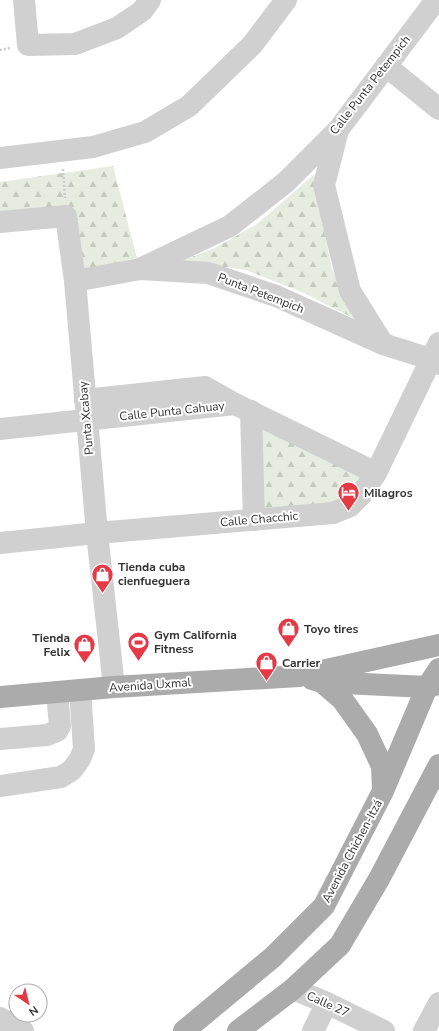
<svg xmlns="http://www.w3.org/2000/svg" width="439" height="1031" font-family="'Nunito Sans',sans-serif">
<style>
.forest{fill:url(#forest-firs)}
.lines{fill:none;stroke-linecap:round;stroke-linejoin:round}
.path{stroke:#cdcdcd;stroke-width:2.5;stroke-dasharray:2 2;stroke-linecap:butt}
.minor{stroke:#d0d0d0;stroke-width:22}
.major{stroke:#ababab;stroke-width:22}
.labels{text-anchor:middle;stroke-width:4;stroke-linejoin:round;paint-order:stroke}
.street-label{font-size:12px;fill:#333;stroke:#fff}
.poi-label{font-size:12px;font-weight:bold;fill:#333;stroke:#fff;text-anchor:start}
</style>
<defs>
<pattern id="forest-firs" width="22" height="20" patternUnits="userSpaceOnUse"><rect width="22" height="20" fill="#e6ecdf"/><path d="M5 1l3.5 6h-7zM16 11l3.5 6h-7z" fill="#c6cbc0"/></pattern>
</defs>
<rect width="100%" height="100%" fill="#fff"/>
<g class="forest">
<path d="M113,166L137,258L79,271L72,211L0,213V182Z"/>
<path d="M316,173L317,196L332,269L355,319L302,292L246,270L181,261L215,248L257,224Z"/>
<path d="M260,424L367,478L332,508L259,511Z"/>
</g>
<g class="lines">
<g class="path">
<path d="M0,50L10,48"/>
<path d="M63,169L65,198"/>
</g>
<g class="minor">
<path d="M24,0L28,45L75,44L117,28L142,11L150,0"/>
<path d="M386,66L439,109"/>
<path d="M338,130L324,185L350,291L383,344"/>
<path d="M0,158L93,147L145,132L189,106L252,45L286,0"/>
<path d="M0,222L66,216L75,281L97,533L114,687"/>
<path d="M140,269L230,226L286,182L338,130L436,0"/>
<path d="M75,281L140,269L208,273L276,296L383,344L430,359L439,364"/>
<path d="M85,400L205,387L235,404L376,473"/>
<path d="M251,411L254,520"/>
<path d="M0,429L235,404"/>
<path d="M0,543L97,533L333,513L350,506L361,495L376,473L439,343"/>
<path d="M0,739L47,735L57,731L60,726L57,692"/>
<path d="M0,786L61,777L72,770L80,759L84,749L80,690"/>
<path d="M293,989L327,1003L384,1031"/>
<path d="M0,1018L23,1031"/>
<path d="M313,1031L327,1003"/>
<path d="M424,1031L439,1003"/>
</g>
<g class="major">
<path d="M312,679L322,682L427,687L439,684"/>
<path d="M322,682L342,699L367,734L382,766L383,790"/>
<path d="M0,697L114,687L299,676L439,645"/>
<path d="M184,1031L273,957L324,906L383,791L427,687L439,669"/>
<path d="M238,1031L293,989L340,945L379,879L439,765"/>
</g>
</g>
<defs>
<symbol id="hotel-pin" viewBox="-11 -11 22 30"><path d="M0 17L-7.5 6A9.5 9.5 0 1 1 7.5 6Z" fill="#e63946" stroke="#fff"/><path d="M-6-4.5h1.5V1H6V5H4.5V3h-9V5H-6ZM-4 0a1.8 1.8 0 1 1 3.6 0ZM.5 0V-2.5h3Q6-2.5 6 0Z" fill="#fff"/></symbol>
<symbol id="shop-pin" viewBox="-11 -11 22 30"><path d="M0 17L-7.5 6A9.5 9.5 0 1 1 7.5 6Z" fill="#e63946" stroke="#fff"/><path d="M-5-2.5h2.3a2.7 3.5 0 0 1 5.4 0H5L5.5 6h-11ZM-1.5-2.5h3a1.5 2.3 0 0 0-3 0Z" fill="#fff"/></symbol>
<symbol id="stadium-pin" viewBox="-11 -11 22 30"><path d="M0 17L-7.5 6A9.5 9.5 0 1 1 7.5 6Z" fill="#e63946" stroke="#fff"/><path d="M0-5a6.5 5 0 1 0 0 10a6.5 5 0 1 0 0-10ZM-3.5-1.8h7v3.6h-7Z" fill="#fff"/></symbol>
</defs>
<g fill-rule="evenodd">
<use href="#hotel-pin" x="336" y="480" width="25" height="34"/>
<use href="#shop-pin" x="90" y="562" width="25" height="34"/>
<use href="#shop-pin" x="276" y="616" width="25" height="34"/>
<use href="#stadium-pin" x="126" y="630" width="25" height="34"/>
<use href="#shop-pin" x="72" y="632" width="25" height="34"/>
<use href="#shop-pin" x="254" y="650" width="25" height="34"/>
</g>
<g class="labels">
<g class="street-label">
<text transform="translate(370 85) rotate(-52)" y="4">Calle Punta Petempich</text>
<text transform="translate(261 293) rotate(21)" y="4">Punta Petempich</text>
<text transform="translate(172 411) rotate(-6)" y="4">Calle Punta Cahuay</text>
<text transform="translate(86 418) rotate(-95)" y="4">Punta Xcabay</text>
<text transform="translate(259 519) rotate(-5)" y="4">Calle Chacchic</text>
<text transform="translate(150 685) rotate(-4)" y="4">Avenida Uxmal</text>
<text transform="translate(352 851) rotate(-62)" y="4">Avenida Chichen-Itzá</text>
<text transform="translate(328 1004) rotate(24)" y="4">Calle 27</text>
</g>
<g class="poi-label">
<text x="364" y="497">Milagros</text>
<text x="118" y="571">Tienda cuba<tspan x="118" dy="14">cienfueguera</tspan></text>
<text x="304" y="633">Toyo tires</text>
<text x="154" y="639">Gym California<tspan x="154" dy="14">Fitness</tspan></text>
<text x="70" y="642" text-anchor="end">Tienda<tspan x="70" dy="14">Felix</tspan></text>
<text x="282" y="667">Carrier</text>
</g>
</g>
<g transform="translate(28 1003) rotate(145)"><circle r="19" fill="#ffffff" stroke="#adadad"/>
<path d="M0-3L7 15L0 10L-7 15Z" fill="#e63946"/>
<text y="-6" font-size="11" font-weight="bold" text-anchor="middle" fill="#333333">N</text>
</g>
</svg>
